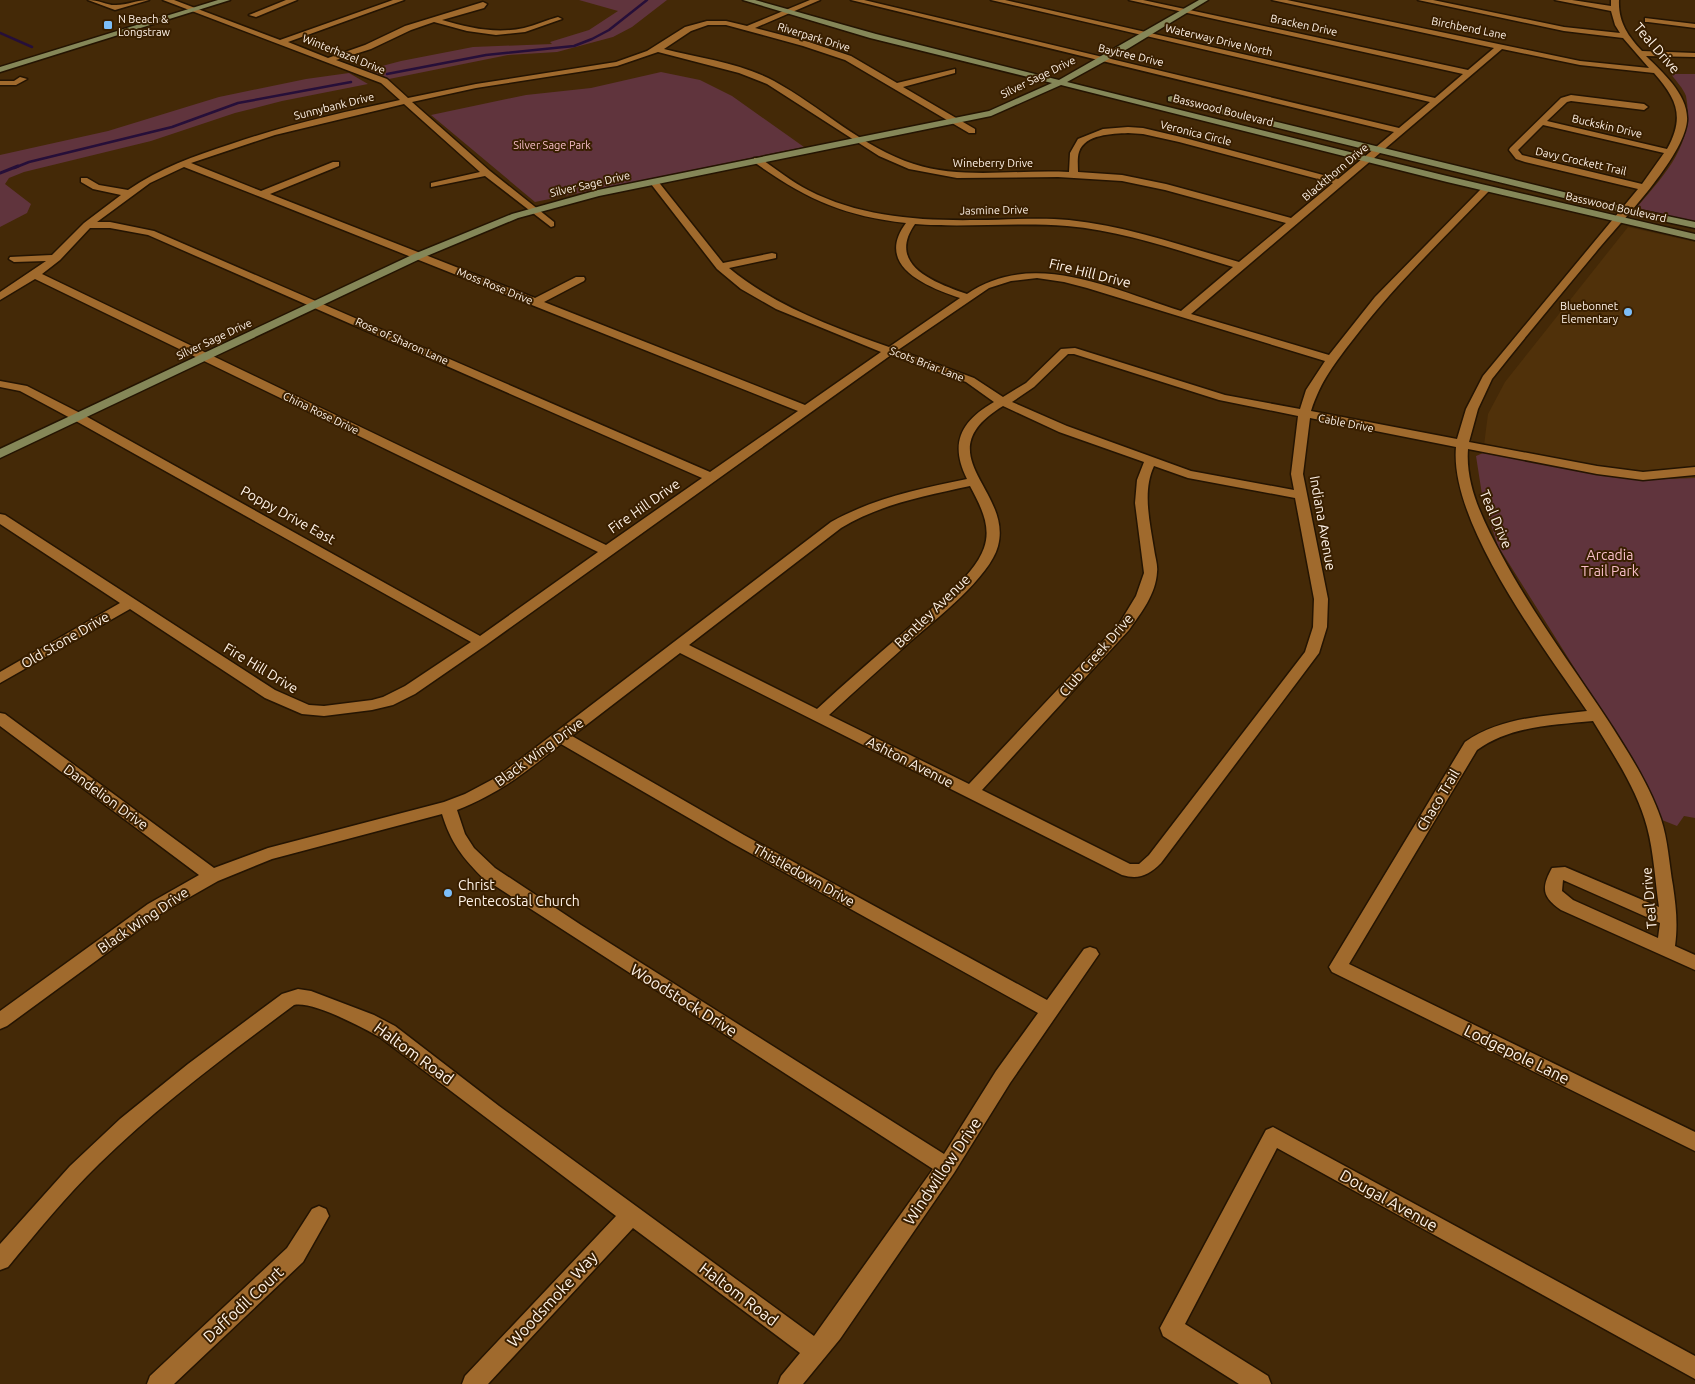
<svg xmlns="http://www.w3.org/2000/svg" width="1695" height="1384" font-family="Ubuntu,sans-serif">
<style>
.built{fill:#50310a}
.green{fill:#60343d}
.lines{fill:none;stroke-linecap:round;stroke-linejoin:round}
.stream-far1{stroke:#260f39;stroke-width:2.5}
.stream{stroke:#260f39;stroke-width:3}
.street-casing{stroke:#241402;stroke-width:3}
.secondary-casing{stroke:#241402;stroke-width:3}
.street{fill:#a06a2d;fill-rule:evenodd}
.secondary{fill:#858758;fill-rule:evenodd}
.poi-dot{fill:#7cbef9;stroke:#391f00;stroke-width:2}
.labels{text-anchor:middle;stroke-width:4;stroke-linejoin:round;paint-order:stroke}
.far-poi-label{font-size:11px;fill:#fff3e7;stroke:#391f00;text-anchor:start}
.far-street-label{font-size:11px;fill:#fff3e7;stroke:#391f00}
.far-park-label{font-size:11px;fill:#f8bfc9;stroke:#391f00}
.street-label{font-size:14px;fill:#fff3e7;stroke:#391f00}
.park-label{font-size:14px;fill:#f8bfc9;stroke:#391f00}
.poi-label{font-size:14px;fill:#fff3e7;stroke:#391f00;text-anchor:start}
.near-street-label{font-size:16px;fill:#fff3e7;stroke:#391f00}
</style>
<rect width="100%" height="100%" fill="#442907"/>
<path class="built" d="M1628,227L1695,242V478L1635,480L1483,453L1488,414L1505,382Z"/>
<g class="green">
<path d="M579,0H667L632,27L613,37L557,52L508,55L389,79L367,70L401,61L473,47L552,44L550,42L589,30L618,11Z"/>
<path d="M661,72L700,80L732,96L804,147L535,202L431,115L526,95L591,88Z"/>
<path d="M349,73L368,84L282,101L235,113L151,141L24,172L9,178L5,184L31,204L27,213L0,227V155L108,131L219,97L306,79Z"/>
<path d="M1671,74H1695V221L1646,212L1638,206C1666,173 1695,143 1686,96C1683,88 1676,81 1671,74Z"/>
<path d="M1483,453L1635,480L1695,478V818L1684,816L1677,826L1662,820L1636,766L1498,546L1483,501L1476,456Z"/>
</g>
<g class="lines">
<g class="stream-far1">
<path d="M0,33L32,47"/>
<path d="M387,74L486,55L574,46L592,39L609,30L647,0"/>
<path d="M14,168L29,162L172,127L238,103L351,82"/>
</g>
<path class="stream" d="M0,173L18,166"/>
<defs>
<g id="street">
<path d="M88,0C99,0 109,6 116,5C127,5 137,0 149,0L115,10Z"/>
<path d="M163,0H174L280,40L393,0H404L288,42L328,58L365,45L405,26L483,2L487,4L484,8L442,20C469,28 496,34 524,28C536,25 547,20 558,17L562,19L525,32L496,35L467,31L434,22L411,30L371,49L336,60L387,79L408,98L476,84L616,62L647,51L685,27L707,21H726L747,26L810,0H820L755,28L809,42L851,56L897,83L955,69V73L903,87L975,129V133H969L845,60L803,46L726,25H708L691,31L664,49C700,58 741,63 774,81C820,106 863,148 914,164C963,180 1018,169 1069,172L1070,153L1078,139L1103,129L1128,127L1143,128L1181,137L1338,179L1394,132L851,0H864L1399,128L1430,102L991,0H1005L1435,98L1463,74L1129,0H1143L1468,70L1494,48L1272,0H1287L1580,61L1649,68L1623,38L1564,31L1418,0H1433L1564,27L1620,33L1615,25L1611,11L1555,0H1572L1611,6V0H1619C1618,22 1628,36 1642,51L1695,53V57L1646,56C1662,72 1689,95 1687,121C1684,157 1620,223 1596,252C1561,294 1526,336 1492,379L1478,409L1469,442L1597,466L1643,472L1695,467V475L1643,480L1597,474L1468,449C1465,487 1485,524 1502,556C1533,614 1573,667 1609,722C1628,752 1649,784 1661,819C1668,840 1669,863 1673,886C1676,907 1678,924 1675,946L1695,955V970L1561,910C1542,897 1541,888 1552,868L1565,867L1659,907C1655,881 1654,853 1647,827C1637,789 1613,754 1593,721C1553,725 1510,726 1477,750L1349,964L1695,1132V1151L1332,972L1329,967L1332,962L1465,742C1501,717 1545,716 1587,711C1544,648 1449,523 1456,447L1310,418L1303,474L1328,599L1327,627L1319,653L1161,863C1149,875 1139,880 1122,875L680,653L572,736L744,835L1047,1000L1084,949L1090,947L1096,949L1099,954L1010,1083L954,1173L840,1339L803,1384H778L781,1376L800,1353L633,1228L488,1384H462L465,1376L616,1216L381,1038C364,1028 313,1001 294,1005C227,1055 159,1105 99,1164C66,1196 37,1232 8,1267L0,1270V1244L70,1166L120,1119L188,1064L259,1011L282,994L298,989L311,991L374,1015L395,1026L499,1106L814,1336L933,1169L483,878C462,857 451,843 442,814L272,859L218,881L160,914L7,1026L0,1029V1011L148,904L199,875L0,726V713L5,714L214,868L268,848L444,802L465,794L497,777L831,522C874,498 919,489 967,479C949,443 961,421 994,402L966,382L891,355L486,645L415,694L393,705L372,710L324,716L302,714L265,698L130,609L0,683V672L120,603L0,524V514L5,515L275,690L309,705L324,706L372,700L383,697L405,686L471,642L74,420L20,391L0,387V381L27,386L82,414L480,636L598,552L35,279L0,300V292L46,261L14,262L9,259L10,257L52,255L84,223L121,195L93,189L81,182V178H87L99,185L128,190C160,168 194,156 231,144C286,125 343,112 400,100L381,83ZM1502,49L1580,65L1654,73C1677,99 1685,117 1667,149L1547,121L1567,102L1571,101L1644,110L1648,107L1644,104L1571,95L1561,98L1510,148L1509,150L1516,159L1525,162L1638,189L1483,376L1466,409L1457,439L1311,411C1321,380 1335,363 1355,337C1395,285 1443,239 1489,191V187H1483L1375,297L1329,355L1191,314ZM658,52L739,73L767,84L879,156L909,169L957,178L1058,177L1122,181L1165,190L1286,223L1239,262C1183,246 1127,226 1069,220C1039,217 1008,220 978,220C920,221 860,217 808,190C791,181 776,169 760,158H754V162C804,198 843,216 906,223C874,266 927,287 960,298L889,347C833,327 775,306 729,268L776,258V254L772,253L723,263L657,180H651V184L717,269L741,289L776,309L881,352L805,405L544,302L584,281L585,279L584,277H576L535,298L270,194L339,166V162H333L261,191L191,163L275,135L404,104L480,172L431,183V187L485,176L551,227L554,226V222L490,171L412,102L476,88L617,66ZM1543,125L1664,153L1642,184L1522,155L1518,150ZM1128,133L1143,134L1179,142L1333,183L1291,218L1166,184L1122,175L1078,172C1078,166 1077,158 1079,152C1085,134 1112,134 1128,133ZM184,167L258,196L798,411L710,472L154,231L110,222H97L150,183ZM915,224C965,228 1016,222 1067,226C1124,231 1179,251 1233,267L1181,311C1113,290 1034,248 967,294C935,283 886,265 915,224ZM90,228H110L148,235L702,478L606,545L42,274L60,260ZM1037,278L1064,282L1087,288L1325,361L1306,390L1300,409L1225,395L1075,348L1061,349L1026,383L1003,397L974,378L898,350L989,288L1011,281ZM1068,354H1074L1219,400L1298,416L1291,474L1294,490L1191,471L1067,426L1012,402L1034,387ZM1003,406L1059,432L1144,462L1137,480L1135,503L1144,573L1136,596L1119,624L969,784L829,715C856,690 884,665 911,641C936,619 990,577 998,546C1013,490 924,454 1003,406ZM1154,466L1188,478L1295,498L1314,599L1313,627L1305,652L1149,855L1139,864H1130L982,790L1129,630C1141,613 1156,594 1157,572C1158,565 1155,557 1154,549C1150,523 1142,491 1154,466ZM970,486C980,505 992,526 984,548C973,579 927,611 903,633C874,658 845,683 817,709L689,645L841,528C881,504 924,496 970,486ZM561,744L732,843L1038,1013L996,1071L944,1154L581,925L495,868L474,848L465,834L457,810C500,793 526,772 561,744ZM1563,880L1660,923L1658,938L1573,900L1562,891Z"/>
<path d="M286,0H297L256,17L249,15Z"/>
<path d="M1645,18L1695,24V28L1648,22H1645Z"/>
<path d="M20,77L27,79L16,85H0V81H14Z"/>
<path d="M1273,1127L1695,1356V1379L1277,1148L1185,1324L1268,1376L1271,1384H1239L1163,1336L1160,1328L1266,1130Z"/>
<path d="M319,1206L326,1209L329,1216L303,1262L174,1384H147L150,1376L287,1248L312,1209Z"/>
</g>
<g id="secondary">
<path d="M218,0H230L0,72V67Z"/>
<path d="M743,0H755L876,34L1059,80L1199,0H1208L1129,48L1067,82L1447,176L1695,234V240L1447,182L1061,85L991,116L599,196L518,218L422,258L0,458V449L414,254L512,214L598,190L989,111L1052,83L870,38Z"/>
<path d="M1171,96L1625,207L1695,222V228L1625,213L1168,101V97Z"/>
</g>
</defs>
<use href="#street" class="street-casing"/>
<use href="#secondary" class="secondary-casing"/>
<use href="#street" class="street"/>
<use href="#secondary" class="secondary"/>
</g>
<g class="poi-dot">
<rect x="103" y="20" width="10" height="10" rx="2.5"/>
<circle cx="1628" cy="312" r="5"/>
<circle cx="448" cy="893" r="5"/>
</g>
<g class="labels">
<g class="far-poi-label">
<text x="118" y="23">N Beach &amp;<tspan x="118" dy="13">Longstraw</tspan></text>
<text x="1618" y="310" text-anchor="end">Bluebonnet<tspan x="1618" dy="13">Elementary</tspan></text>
</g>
<g class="far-street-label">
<text transform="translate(1304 25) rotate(12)" y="4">Bracken Drive</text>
<text transform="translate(1469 28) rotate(11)" y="4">Birchbend Lane</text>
<text transform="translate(814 37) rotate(17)" y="4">Riverpark Drive</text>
<text transform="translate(1219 40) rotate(13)" y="4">Waterway Drive North</text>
<text transform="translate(344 54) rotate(22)" y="4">Winterhazel Drive</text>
<text transform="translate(1131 55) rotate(13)" y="4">Baytree Drive</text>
<text transform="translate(1038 77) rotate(-26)" y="4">Silver Sage Drive</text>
<text transform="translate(334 106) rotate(-14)" y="4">Sunnybank Drive</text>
<text transform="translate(1223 110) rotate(14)" y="4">Basswood Boulevard</text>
<text transform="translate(1607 126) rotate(13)" y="4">Buckskin Drive</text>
<text transform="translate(1196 133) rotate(14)" y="4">Veronica Circle</text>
<text transform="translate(1581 161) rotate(13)" y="4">Davy Crockett Trail</text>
<text x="993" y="167">Wineberry Drive</text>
<text transform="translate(1335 172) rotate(-40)" y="4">Blackthorn Drive</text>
<text transform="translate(590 184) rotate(-13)" y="4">Silver Sage Drive</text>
<text transform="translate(1616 207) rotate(13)" y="4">Basswood Boulevard</text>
<text transform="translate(994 210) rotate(-1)" y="4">Jasmine Drive</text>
<text transform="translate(495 286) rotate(22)" y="4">Moss Rose Drive</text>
<text transform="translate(214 339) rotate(-25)" y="4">Silver Sage Drive</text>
<text transform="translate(402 341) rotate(24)" y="4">Rose of Sharon Lane</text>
<text transform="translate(927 364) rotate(21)" y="4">Scots Briar Lane</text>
<text transform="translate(321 413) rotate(26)" y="4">China Rose Drive</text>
<text transform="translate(1346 423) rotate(11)" y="4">Cable Drive</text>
</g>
<g class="far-park-label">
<text x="552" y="149">Silver Sage Park</text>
</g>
<g class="street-label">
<text transform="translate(1657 48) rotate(49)" y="5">Teal Drive</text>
<text transform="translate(1090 273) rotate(14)" y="5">Fire Hill Drive</text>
<text transform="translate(644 506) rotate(-35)" y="5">Fire Hill Drive</text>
<text transform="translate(288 515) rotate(29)" y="5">Poppy Drive East</text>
<text transform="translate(1496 519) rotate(67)" y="5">Teal Drive</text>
<text transform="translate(1323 523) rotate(80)" y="5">Indiana Avenue</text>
<text transform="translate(932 611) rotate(-44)" y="5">Bentley Avenue</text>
<text transform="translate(65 640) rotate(-30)" y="5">Old Stone Drive</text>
<text transform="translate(1096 655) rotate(-49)" y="5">Club Creek Drive</text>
<text transform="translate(261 668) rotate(31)" y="5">Fire Hill Drive</text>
<text transform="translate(539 752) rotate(-36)" y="5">Black Wing Drive</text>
<text transform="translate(910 762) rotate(27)" y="5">Ashton Avenue</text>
<text transform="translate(106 797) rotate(36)" y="5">Dandelion Drive</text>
<text transform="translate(1438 800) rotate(-59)" y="5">Chaco Trail</text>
<text transform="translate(804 875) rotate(29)" y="5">Thistledown Drive</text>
<text transform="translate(1649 898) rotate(-95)" y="5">Teal Drive</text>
<text transform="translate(143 920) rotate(-34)" y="5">Black Wing Drive</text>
</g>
<g class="park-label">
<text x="1610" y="560">Arcadia<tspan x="1610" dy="16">Trail Park</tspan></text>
</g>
<g class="poi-label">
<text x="458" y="890">Christ<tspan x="458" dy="16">Pentecostal Church</tspan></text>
</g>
<g class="near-street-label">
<text transform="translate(684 1000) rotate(32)" y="6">Woodstock Drive</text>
<text transform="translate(414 1053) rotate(36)" y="6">Haltom Road</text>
<text transform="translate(1517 1054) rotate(26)" y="6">Lodgepole Lane</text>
<text transform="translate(942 1171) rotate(-56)" y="6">Windwillow Drive</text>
<text transform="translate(1389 1200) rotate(29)" y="6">Dougal Avenue</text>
<text transform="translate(739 1294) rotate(37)" y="6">Haltom Road</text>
<text transform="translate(552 1299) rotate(-47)" y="6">Woodsmoke Way</text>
<text transform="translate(243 1304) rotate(-43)" y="6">Daffodil Court</text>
</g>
</g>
</svg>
